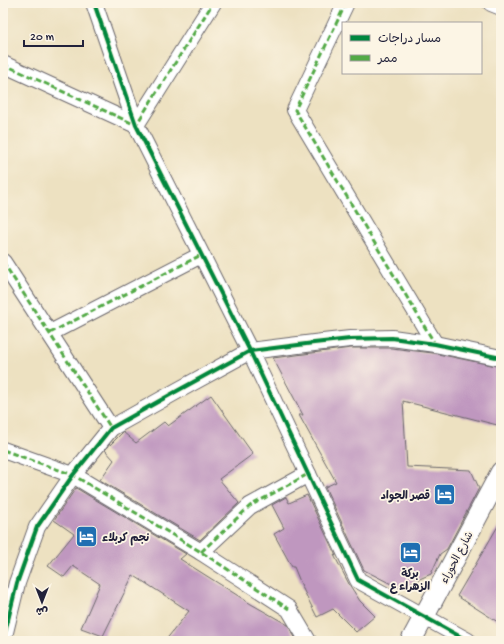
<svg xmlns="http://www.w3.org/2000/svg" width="504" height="644" font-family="'Gochi Hand','Playpen Sans Arabic',sans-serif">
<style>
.building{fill:#bf97bf}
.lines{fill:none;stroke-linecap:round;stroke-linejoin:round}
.minor-casing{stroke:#69656a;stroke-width:18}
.tertiary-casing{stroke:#69656a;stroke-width:22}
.minor{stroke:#fff;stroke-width:16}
.tertiary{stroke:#fff;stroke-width:20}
.quiet{stroke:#53aa46;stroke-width:3;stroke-dasharray:6 3;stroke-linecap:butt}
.cycleway-casing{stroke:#fcf5e5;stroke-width:6}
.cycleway{stroke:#00873e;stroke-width:4}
.labels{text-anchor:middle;stroke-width:3.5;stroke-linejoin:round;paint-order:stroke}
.poi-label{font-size:11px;font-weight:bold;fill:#22223b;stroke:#fcf5e5;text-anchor:end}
.street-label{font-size:11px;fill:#22223b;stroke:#fcf5e5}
</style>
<rect width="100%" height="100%" fill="#fcf5e5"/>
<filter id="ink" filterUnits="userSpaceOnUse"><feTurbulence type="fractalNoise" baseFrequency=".025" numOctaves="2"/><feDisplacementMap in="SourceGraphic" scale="8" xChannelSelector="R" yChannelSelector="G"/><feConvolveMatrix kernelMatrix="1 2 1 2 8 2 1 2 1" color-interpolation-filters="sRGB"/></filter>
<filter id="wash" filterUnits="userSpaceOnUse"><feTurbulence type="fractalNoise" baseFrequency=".012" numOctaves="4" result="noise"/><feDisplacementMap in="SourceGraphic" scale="16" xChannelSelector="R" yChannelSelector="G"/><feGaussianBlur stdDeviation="0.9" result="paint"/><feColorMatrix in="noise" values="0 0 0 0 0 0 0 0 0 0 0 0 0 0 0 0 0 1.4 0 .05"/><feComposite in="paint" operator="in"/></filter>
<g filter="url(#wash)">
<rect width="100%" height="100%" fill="#ede1c1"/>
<g id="blocks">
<g class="building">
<path d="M351,348H391L433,353L501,367V426L403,401L407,467L471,470L479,488L447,549L440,554L431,574L399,588L364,570L325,487L336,482L299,415H303L273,358Z"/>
<path d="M211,395L253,454L219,479L239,503L200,540L100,480L114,460L105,450L123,432L136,443L164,422L168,426Z"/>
<path d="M76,488L186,554L180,559L251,604L288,625L297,641H165L189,611L133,575L103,636L81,628L100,584L73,566L64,577L48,566L74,534L54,520Z"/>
<path d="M307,495L336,556L334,555L349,584L360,601L375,616L356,632L333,609L317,617L303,589L294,567H292L274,534L284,528L272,505L286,497L289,503Z"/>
<path d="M501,521V624L457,596Z"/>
</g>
</g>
</g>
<g filter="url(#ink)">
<use href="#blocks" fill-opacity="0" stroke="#69656a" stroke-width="1"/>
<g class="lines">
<defs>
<g id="minor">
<path d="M94,3L136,125L250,351L358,580L468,641"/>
<path d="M346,3L295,110L435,344"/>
<path d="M491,3L501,7"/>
<path d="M3,64L136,125L213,3"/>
<path d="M3,262L111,428"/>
<path d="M50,333L201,255"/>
<path d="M3,450L73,475L201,552L289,609L308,641"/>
<path d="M201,552L250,506L308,474"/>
<path d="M5,632L17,583L37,527L73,475L111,428L177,391L250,351L314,343L350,339L392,338L435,344L501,358"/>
</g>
<path id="tertiary" d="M411,641L501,472"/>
</defs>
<use href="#minor" class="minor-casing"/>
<use href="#tertiary" class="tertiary-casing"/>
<use href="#minor" class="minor"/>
<use href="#tertiary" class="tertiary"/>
<g class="quiet">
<path d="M346,3L295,110L435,344"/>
<path d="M491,3L501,7"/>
<path d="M3,64L136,125L213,3"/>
<path d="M3,262L111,428"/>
<path d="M50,333L201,255"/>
<path d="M3,450L73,475L201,552L289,609"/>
<path d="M499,476L501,478"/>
<path d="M201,552L250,506L308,474"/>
</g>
<defs>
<g id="cycleway">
<path d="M94,3L136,125L250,351L358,580L468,641"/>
<path d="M5,632L17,583L37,527L73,475L111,428L177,391L250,351L314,343L350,339L392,338L435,344L501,358"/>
</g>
</defs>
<use href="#cycleway" class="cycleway-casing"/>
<use href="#cycleway" class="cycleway"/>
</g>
</g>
<defs>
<symbol id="hotel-square" viewBox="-11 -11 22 22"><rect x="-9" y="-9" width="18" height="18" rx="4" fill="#1f6fb2" stroke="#fcf5e5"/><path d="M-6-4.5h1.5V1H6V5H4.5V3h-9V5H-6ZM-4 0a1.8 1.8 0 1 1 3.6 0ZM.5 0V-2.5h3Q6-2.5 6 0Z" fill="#fff"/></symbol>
</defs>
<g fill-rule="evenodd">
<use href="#hotel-square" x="432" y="482" width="25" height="25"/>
<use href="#hotel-square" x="74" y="524" width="25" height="25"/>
<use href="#hotel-square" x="398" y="540" width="25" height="25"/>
</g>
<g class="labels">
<g class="poi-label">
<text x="430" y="499">قصر الجواد</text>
<text x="102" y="541" text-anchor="start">نجم كربلاء</text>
<text x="410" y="577" text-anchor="middle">بركة<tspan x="410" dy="13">الزهراء ع</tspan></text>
</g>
<g class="street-label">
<text transform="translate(456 557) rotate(-62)" y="4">شارع الحوراء</text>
</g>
</g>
<rect width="504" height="644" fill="none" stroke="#fcf5e5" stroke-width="16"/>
<rect x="342" y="22" width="140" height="52" fill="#fcf5e5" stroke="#a5a1a1"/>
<rect x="350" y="35" width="20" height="6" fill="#00873e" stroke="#a5a1a1"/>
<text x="378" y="42" font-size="12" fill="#22223b">مسار دراجات</text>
<rect x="350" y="55" width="20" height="6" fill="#53aa46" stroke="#a5a1a1"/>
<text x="378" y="62" font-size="12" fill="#22223b">ممر</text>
<g transform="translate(42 602) rotate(180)" stroke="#fcf5e5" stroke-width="3" paint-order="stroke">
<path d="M0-3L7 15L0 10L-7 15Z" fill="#22223b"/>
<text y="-6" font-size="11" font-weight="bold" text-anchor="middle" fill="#22223b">ش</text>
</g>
<path d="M24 40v6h59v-6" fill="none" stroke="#22223b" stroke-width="2"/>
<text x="30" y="40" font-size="12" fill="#22223b" stroke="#fcf5e5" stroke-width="3" paint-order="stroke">20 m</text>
</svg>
